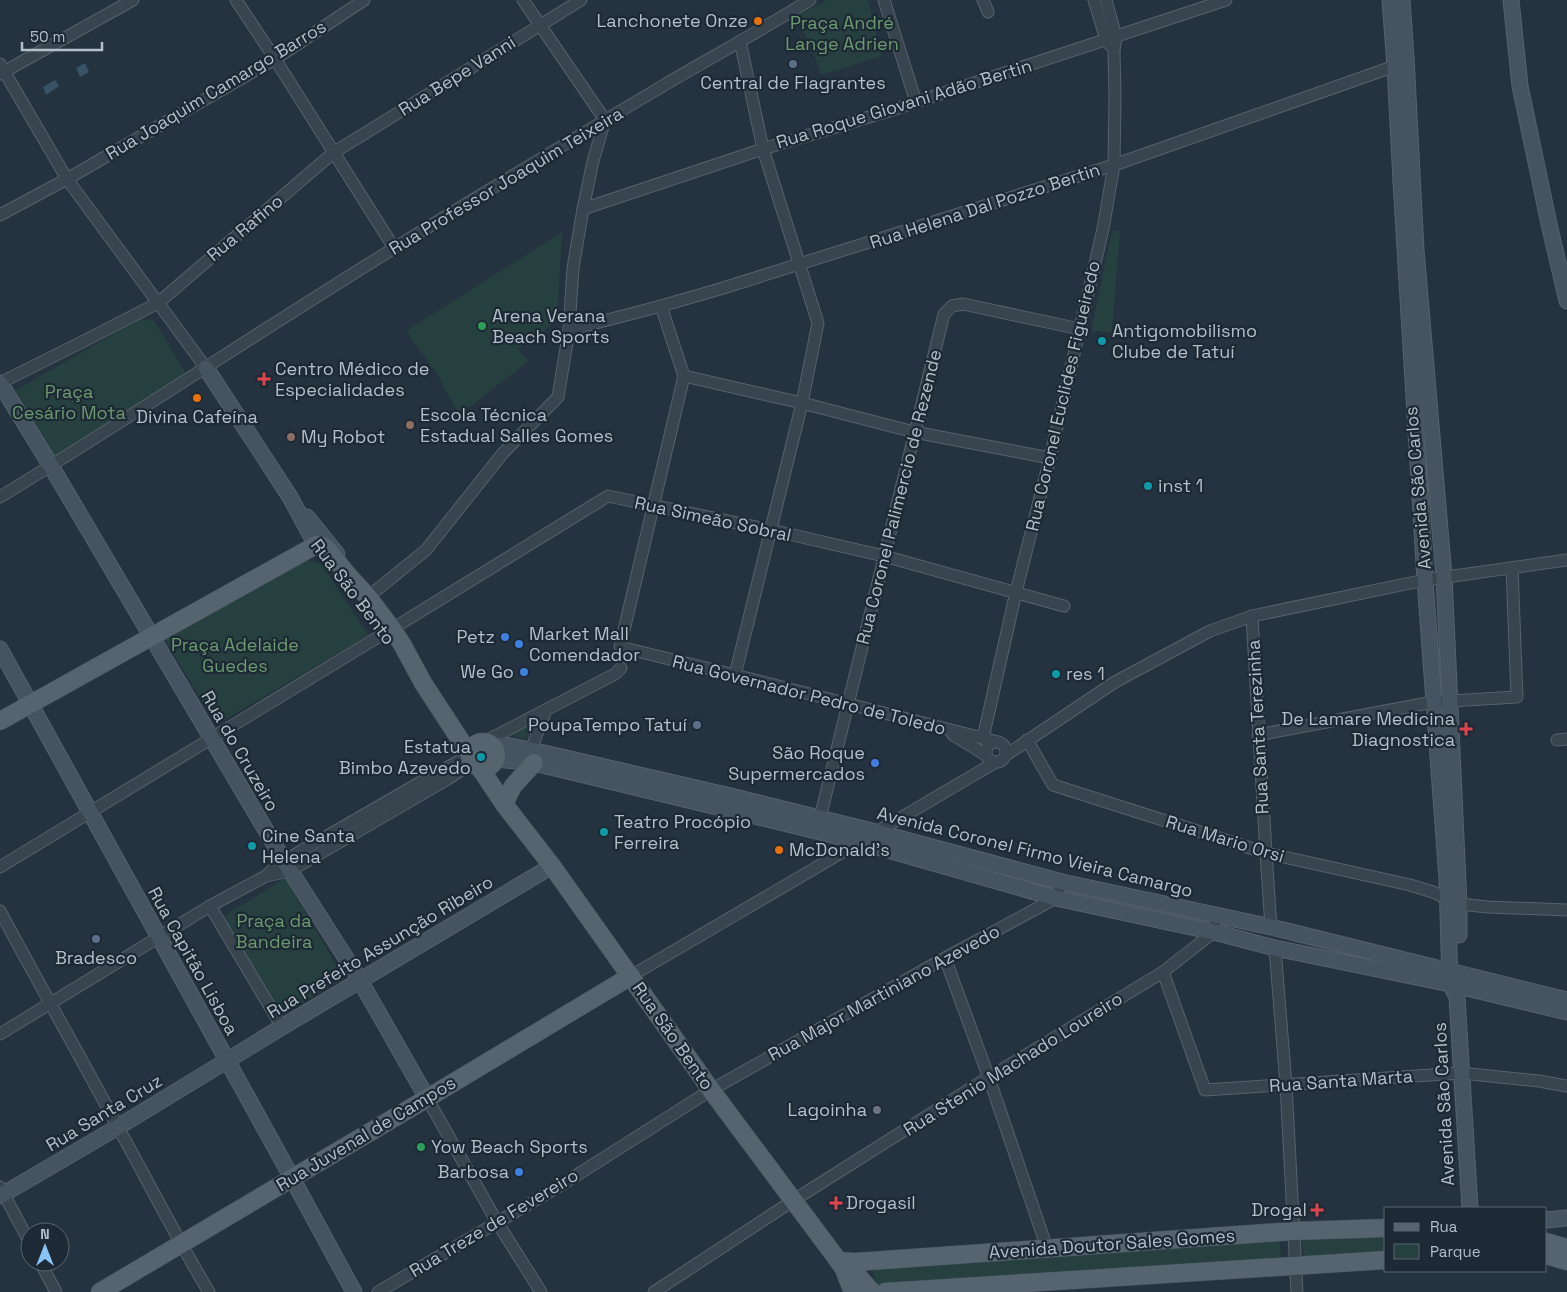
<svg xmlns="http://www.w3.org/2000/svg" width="1567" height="1292" font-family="'Space Grotesk',sans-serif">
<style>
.green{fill:#26403f}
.water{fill:#385266}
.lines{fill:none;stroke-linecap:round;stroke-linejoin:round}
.street-casing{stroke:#56626c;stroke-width:13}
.secondary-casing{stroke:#56626c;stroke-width:17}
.primary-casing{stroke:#44505b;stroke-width:19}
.street{stroke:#38444e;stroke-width:11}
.secondary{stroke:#465462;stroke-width:15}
.primary{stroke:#56646f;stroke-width:18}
.food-dot{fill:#e8710a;stroke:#1d2934;stroke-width:2}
.service-dot{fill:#5c6f8a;stroke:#1d2934;stroke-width:2}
.leisure-dot{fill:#2e9e5b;stroke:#1d2934;stroke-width:2}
.culture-dot{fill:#0f9aa8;stroke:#1d2934;stroke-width:2}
.health-dot{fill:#e0444e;stroke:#1d2934;stroke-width:2}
.education-dot{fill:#8d6e63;stroke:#1d2934;stroke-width:2}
.shop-dot{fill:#3f7fe0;stroke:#1d2934;stroke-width:2}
.worship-dot{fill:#6b7280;stroke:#1d2934;stroke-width:2}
.labels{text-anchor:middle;stroke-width:4.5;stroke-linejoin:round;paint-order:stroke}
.poi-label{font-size:18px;fill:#b4bfc9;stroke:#1d2934;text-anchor:start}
.park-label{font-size:18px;fill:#6b9b6f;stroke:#1d2934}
.street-label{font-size:18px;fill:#b4bfc9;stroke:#1d2934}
</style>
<rect width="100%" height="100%" fill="#24333f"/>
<g class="green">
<path d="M827,0H868L882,56L821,75L811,45L795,17Z"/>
<path d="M1112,231H1120L1112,332L1091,331Z"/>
<path d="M562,232L557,321L518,349L529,361L459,415L437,374L406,331Z"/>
<path d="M140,319L154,321L186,373L54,457L14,391Z"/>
<path d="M307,560L321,564L368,635L216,725L164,638Z"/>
<path d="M536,720L527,738C521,740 516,737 510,734Z"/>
<path d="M285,878L344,978L282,1015L223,917Z"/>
<path d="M1386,1235V1255L1304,1259L1301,1239Z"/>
<path d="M1280,1240L1281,1260L879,1288L871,1268Z"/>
</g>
<g class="water">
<path d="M85,63L89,72L80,77L76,68Z"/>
<path d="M55,80L59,86L46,95L43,87Z"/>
</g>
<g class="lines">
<defs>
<g id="street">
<path d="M236,0L275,59L394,248"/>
<path d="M884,0L916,102"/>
<path d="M983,0L988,12"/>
<path d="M1094,0L1106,40L1110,45"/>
<path d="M0,64L67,179L206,368"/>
<path d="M0,74L133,0"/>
<path d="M583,209L763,149L889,111L1226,0"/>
<path d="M0,215L67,179L275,59L364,0"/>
<path d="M661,306L684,376"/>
<path d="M569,330L661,306L720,289L1114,165L1395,66L1401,67"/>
<path d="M684,376L620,647L735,675L998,742"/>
<path d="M684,376L802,403L914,432L1050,458"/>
<path d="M0,383L84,341L158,303L333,153L581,0"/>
<path d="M0,497C133,416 263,329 396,247C485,192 575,138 666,84C714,56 763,29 810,0"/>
<path d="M368,597L426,550L503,453L558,397L569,330L573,268L583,209L593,161L605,120L523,0"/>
<path d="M1252,616L1266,853L1271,927"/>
<path d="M392,629L608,496L771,530L884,556L1064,606"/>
<path d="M735,675L802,403L818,323L763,149L740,41"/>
<path d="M953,735L986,755"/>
<path d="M1258,735L1433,702L1517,697L1512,568"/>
<path d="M983,738L1016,592L1050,458L1103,229L1114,165L1115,97L1114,51L1116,37L1106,0"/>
<path d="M1027,740L1053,785L1266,853L1410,885L1433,892L1459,904L1488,907L1567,910"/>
<path d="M1557,740L1567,739"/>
<path d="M484,742L615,674L621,668"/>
<circle cx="996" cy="752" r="10"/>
<path d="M1006,755L1115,682L1210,631L1252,616L1425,580L1567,560"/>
<path d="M532,756L531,750L546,710"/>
<path d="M820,818L944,314L952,306L963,304L1080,329"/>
<path d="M0,867L383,634"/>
<path d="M266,876L290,871L446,780L472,763"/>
<path d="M210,906L282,1027"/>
<path d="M0,911C39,984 80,1056 119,1129C149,1183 177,1239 209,1292"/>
<path d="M1275,948L1286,1085L1297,1292"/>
<path d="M945,958L989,1078L1047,1248"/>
<path d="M1163,972L1205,1090L1461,1073L1539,1081L1567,1086"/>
<path d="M631,976L996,762"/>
<path d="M0,1034L210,906L266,876L275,867L284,861L428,778L470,755"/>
<path d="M427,1098L497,1222L541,1292"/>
<path d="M0,1187L30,1243"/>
<path d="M40,1262L56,1292"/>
<path d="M378,1292L558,1187L711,1090L945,958L1056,898L1062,882"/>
<path d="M654,1292L794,1200L973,1087L1163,972L1214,932L1216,916"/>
</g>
<g id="secondary">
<path d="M1390,0L1395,66L1401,182L1425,580L1447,879L1450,984L1457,997L1470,1208"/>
<path d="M1402,0L1406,57L1416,250L1444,576L1459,904V935"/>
<path d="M1511,0L1520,86L1549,224L1567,301"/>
<path d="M206,368L290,497L316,545"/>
<path d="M0,383L51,466L284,861L358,977L427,1098"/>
<path d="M307,517L337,554"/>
<path d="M0,649L292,1178L354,1292"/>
<path d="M493,746L505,745L531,750L735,797L876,832L1062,882L1271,927L1567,1000"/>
<path d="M496,759L534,763L796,826L860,842L1056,898L1214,932L1275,948L1450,984L1567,1012"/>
<path d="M0,1196L118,1127L282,1027L552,866"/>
<path d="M1546,1220L1567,1218"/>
</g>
<g id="primary">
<path d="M316,545L323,546L327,549L347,574L368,597L392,629L402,644L423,683L470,755"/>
<path d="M0,721L316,545"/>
<circle cx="483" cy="755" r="13"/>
<path d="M480,768L504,804L552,866L711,1090L843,1267L853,1292"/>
<path d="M504,804L513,786L534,763"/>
<path d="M1546,1242L1567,1248"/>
<path d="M1546,1255L1567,1261"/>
<path d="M838,1261L856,1262L1294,1231L1386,1228"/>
<path d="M843,1267L857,1275L872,1292"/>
<path d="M100,1292L436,1093L631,976"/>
<path d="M885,1292L1386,1260"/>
</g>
</defs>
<use href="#street" class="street-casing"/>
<use href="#secondary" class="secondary-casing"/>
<use href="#primary" class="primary-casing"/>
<use href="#street" class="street"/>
<use href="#secondary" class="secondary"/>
<use href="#primary" class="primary"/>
</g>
<g class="food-dot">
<circle cx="758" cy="21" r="5"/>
<circle cx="197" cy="398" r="5"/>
<circle cx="779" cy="850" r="5"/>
</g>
<g class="service-dot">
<circle cx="793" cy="64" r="5"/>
<circle cx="697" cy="725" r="5"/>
<circle cx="96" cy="939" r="5"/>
</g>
<g class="leisure-dot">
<circle cx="482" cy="326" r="5"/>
<circle cx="421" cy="1147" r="5"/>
</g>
<g class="culture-dot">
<circle cx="1102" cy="341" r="5"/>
<circle cx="1148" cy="486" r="5"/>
<circle cx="1056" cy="674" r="5"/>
<circle cx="481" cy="757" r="5"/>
<circle cx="604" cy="832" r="5"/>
<circle cx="252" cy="846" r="5"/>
</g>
<g class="health-dot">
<path d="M261.5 371.5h5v5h5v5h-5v5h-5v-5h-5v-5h5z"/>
<path d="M1463.5 721.5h5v5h5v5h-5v5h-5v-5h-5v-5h5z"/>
<path d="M833.5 1195.5h5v5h5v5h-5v5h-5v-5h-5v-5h5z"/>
<path d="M1314.5 1202.5h5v5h5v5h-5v5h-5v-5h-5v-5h5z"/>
</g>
<g class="education-dot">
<circle cx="410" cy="425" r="5"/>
<circle cx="291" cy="437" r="5"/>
</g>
<g class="shop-dot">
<circle cx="505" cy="637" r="5"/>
<circle cx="519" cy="644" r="5"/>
<circle cx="524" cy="672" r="5"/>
<circle cx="875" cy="763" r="5"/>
<circle cx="519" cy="1172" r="5"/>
</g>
<circle class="worship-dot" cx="877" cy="1110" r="5"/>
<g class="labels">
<g class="poi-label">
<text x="748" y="27" text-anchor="end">Lanchonete Onze</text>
<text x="793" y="89" text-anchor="middle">Central de Flagrantes</text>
<text x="492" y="322">Arena Verana<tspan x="492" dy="21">Beach Sports</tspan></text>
<text x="1112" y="337">Antigomobilismo<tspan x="1112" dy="21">Clube de Tatuí</tspan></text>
<text x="275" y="375">Centro Médico de<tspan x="275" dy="21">Especialidades</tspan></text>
<text x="420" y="421">Escola Técnica<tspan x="420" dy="21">Estadual Salles Gomes</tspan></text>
<text x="197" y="423" text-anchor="middle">Divina Cafeína</text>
<text x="301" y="443">My Robot</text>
<text x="1158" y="492">inst 1</text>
<text x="529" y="640">Market Mall<tspan x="529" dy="21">Comendador</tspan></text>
<text x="495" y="643" text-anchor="end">Petz</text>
<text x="514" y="678" text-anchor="end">We Go</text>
<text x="1066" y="680">res 1</text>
<text x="1455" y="725" text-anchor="end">De Lamare Medicina<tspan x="1455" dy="21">Diagnostica</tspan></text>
<text x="687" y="731" text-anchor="end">PoupaTempo Tatuí</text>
<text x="471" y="753" text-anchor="end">Estatua<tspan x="471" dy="21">Bimbo Azevedo</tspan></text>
<text x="865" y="759" text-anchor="end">São Roque<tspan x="865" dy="21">Supermercados</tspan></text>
<text x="614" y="828">Teatro Procópio<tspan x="614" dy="21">Ferreira</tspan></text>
<text x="262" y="842">Cine Santa<tspan x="262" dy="21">Helena</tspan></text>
<text x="789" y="856">McDonald's</text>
<text x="96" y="964" text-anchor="middle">Bradesco</text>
<text x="867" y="1116" text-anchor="end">Lagoinha</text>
<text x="431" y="1153">Yow Beach Sports</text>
<text x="509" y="1178" text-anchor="end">Barbosa</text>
<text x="846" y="1209">Drogasil</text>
<text x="1307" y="1216" text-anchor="end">Drogal</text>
</g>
<g class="park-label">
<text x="842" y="29">Praça André<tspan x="842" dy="21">Lange Adrien</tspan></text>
<text x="69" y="398">Praça<tspan x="69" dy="21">Cesário Mota</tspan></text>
<text x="235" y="651">Praça Adelaide<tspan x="235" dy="21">Guedes</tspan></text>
<text x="274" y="927">Praça da<tspan x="274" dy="21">Bandeira</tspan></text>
</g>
<g class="street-label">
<text transform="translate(457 76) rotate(-32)" y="6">Rua Bepe Vanni</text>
<text transform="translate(216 90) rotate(-31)" y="6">Rua Joaquim Camargo Barros</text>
<text transform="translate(904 104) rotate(-17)" y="6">Rua Roque Giovani Adão Bertin</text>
<text transform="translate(506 181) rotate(-31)" y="6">Rua Professor Joaquim Teixeira</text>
<text transform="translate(985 206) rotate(-18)" y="6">Rua Helena Dal Pozzo Bertin</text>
<text transform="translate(245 228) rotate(-40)" y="6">Rua Rafino</text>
<text transform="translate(1063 396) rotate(-77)" y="6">Rua Coronel Euclides Figueiredo</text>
<text transform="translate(1418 488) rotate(-95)" y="6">Avenida São Carlos</text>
<text transform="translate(899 497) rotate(-76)" y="6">Rua Coronel Palimercio de Rezende</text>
<text transform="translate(713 519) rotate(12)" y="6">Rua Simeão Sobral</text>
<text transform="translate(353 592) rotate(53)" y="6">Rua São Bento</text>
<text transform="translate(809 695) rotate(14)" y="6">Rua Governador Pedro de Toledo</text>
<text transform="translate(1258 727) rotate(-93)" y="6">Rua Santa Terezinha</text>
<text transform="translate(240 751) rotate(60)" y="6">Rua do Cruzeiro</text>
<text transform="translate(1225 839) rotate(17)" y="6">Rua Mario Orsi</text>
<text transform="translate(1035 852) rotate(14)" y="6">Avenida Coronel Firmo Vieira Camargo</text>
<text transform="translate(380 947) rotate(-31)" y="6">Rua Prefeito Assunção Ribeiro</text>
<text transform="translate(193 961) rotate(61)" y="6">Rua Capitão Lisboa</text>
<text transform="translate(884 993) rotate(-29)" y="6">Rua Major Martiniano Azevedo</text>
<text transform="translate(673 1036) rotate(55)" y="6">Rua São Bento</text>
<text transform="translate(1013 1064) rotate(-32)" y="6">Rua Stenio Machado Loureiro</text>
<text transform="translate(1341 1081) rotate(-4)" y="6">Rua Santa Marta</text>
<text transform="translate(1444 1104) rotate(-93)" y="6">Avenida São Carlos</text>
<text transform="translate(104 1113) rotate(-31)" y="6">Rua Santa Cruz</text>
<text transform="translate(366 1134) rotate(-31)" y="6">Rua Juvenal de Campos</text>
<text transform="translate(494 1223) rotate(-31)" y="6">Rua Treze de Fevereiro</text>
<text transform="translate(1112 1244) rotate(-4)" y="6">Avenida Doutor Sales Gomes</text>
</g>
</g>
<rect x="1384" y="1207" width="162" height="65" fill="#1d2934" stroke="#596570"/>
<rect x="1394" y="1223" width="25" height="8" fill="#56646f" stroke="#596570"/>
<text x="1430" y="1232" font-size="15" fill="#b4bfc9">Rua</text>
<rect x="1394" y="1244" width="25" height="15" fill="#26403f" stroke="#596570"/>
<text x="1430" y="1257" font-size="15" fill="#b4bfc9">Parque</text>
<g transform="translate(45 1247)"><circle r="24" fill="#1d2934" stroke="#596570"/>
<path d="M0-4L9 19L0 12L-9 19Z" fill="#89c4f9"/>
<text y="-8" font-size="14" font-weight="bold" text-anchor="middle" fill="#b4bfc9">N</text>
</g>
<path d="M22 42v8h80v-8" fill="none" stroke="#b4bfc9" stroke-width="2.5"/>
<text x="30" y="42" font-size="15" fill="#b4bfc9" stroke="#1d2934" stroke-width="4" paint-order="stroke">50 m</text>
</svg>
